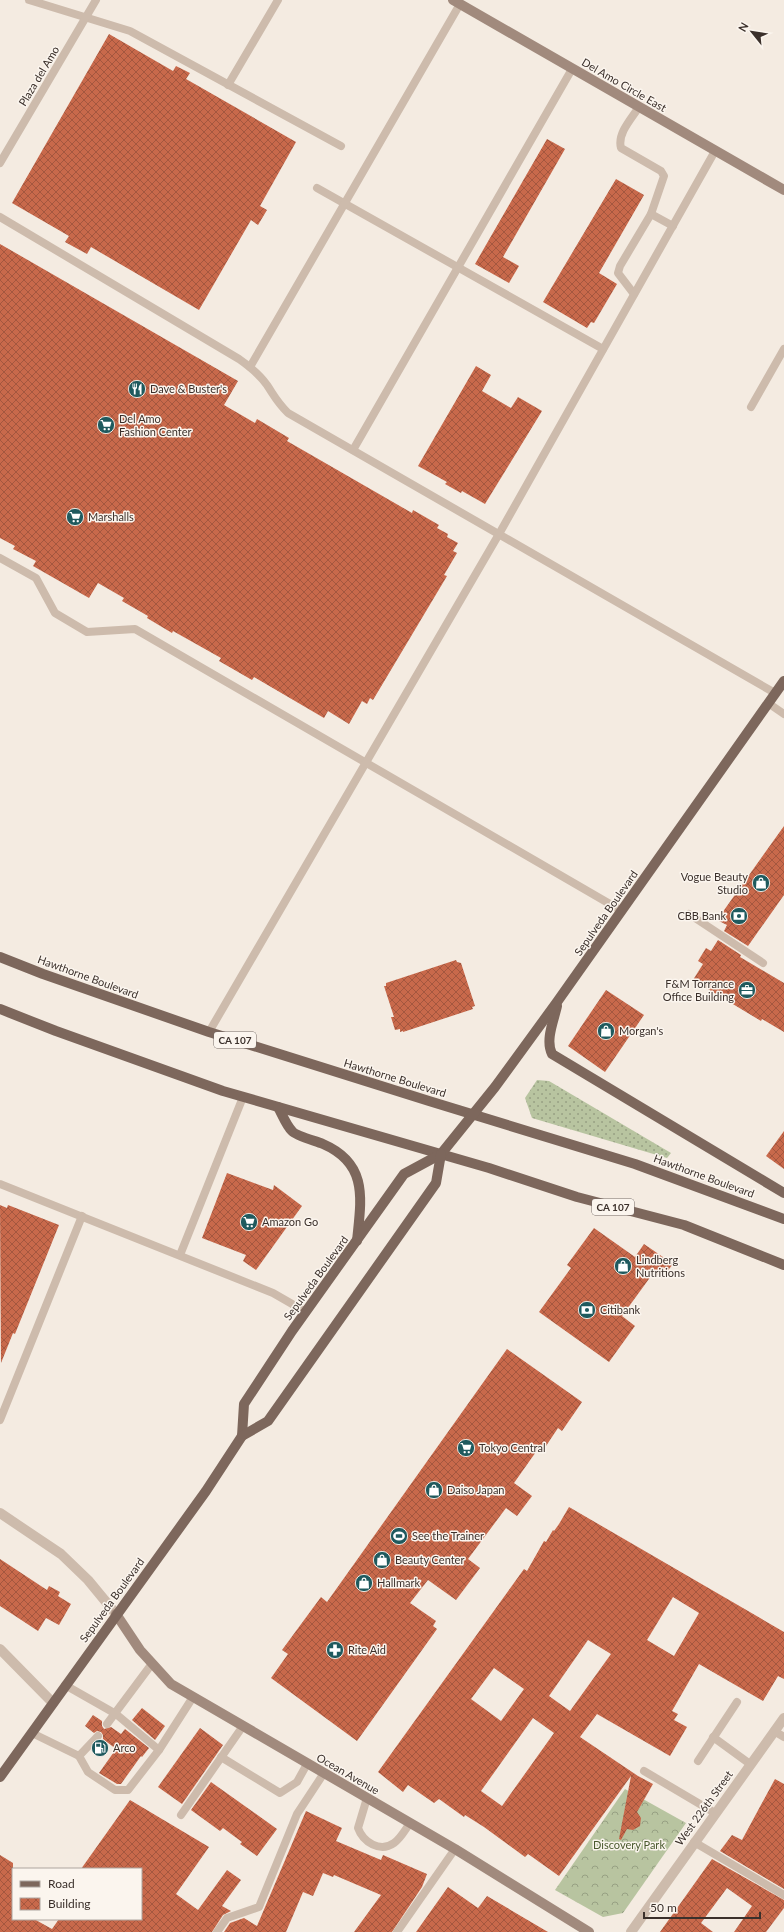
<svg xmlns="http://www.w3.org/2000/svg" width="784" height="1932" font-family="Lato,sans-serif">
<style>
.grass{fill:url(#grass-dots)}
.forest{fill:url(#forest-crowns)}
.building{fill:url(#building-cross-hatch);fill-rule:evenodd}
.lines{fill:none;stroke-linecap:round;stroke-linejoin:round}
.lane{stroke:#cdbbac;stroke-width:8}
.street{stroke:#cdbbac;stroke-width:10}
.secondary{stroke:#a18a7d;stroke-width:10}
.primary{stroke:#7d675c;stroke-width:10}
.labels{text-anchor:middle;stroke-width:3;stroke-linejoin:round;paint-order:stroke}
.shield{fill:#fbf5ee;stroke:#756b66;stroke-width:1}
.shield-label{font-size:10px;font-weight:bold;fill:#3b302b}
.street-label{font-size:11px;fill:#3b302b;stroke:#fbf5ee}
.poi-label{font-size:11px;fill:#3b302b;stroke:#fbf5ee;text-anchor:start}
.park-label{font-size:11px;fill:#4a5a2e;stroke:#fbf5ee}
</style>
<defs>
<pattern id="grass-dots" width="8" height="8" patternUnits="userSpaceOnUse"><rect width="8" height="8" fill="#b8c4a0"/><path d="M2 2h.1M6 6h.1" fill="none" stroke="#97a083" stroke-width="1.8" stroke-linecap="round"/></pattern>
<pattern id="forest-crowns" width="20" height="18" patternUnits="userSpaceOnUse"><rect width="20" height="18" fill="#b8c4a0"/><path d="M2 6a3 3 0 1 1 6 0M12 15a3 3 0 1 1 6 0" fill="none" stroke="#97a083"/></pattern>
<pattern id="building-cross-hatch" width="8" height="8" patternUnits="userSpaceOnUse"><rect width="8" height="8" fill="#c8694b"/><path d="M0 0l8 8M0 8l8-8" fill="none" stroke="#a4573f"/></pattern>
</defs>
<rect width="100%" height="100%" fill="#f4ebe1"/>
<path class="grass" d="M537,1080L549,1081L671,1153L667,1158L532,1118L525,1098Z"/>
<path class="forest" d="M625,1789L686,1823L623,1913L603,1917L555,1890Z"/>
<g class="building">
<path d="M109,34L173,71L176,66L190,73L186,79L296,142L260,206L267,210L258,225L251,220L199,310L91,247L87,254L65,242L69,236L12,203Z"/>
<path d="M547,139L565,149L503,257L519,266L509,283L475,264Z"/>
<path d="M616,179L644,195L599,273L617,284L594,323L591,322L587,328L543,302Z"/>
<path d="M0,244L238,381L224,405L255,423L257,419L289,438L287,441L412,513L413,510L439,525L437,528L448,534L447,537L458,543L453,551L457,553L444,575L447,576L373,700L370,698L367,704L362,701L349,724L328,711L324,718L254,677L252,680L219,661L221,658L173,631L172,633L147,618L148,616L122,601L124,598L98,583L89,598L33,566L36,561L13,549L15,546L0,538Z"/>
<path d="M476,366L491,375L482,391L511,408L518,397L542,411L485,504L462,491L461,493L445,484L447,482L418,466Z"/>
<path d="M784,826V895L748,946L724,931L727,925L717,920Z"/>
<path d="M718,940L741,955L740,957L784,983V1032L762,1019L761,1021L693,980L703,964L698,961L706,948L711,951Z"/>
<path d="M456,960L457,962L461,963L475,1006L472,1007L473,1009L403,1032V1031L400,1032V1029L395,1030L391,1017H394L384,986H386V983Z"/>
<path d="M606,990L644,1015L605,1072L568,1046Z"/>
<path d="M784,1131V1169L766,1156Z"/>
<path d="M227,1173L273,1190L274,1185L302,1206L256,1270L243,1261L246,1255L202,1238Z"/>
<path d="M0,1205L7,1208L8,1205L59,1225L15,1334L13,1333L1,1363Z"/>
<path d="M594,1228L635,1257L644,1244L673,1264L662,1278L654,1272L622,1316L635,1326L609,1362L539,1312L571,1268L567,1265Z"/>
<path d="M507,1349L582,1402L562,1431L558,1428L542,1452L538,1449L514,1483L532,1496L517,1516L506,1508L468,1559L480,1568L456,1600L428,1580L410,1603L436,1621L433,1626L437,1629L357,1741L271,1678L288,1654L282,1650L321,1597L327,1602Z"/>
<path d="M569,1507L784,1632V1679L778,1676L763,1701L699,1664L672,1711L678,1714L674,1720L687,1727L670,1756L597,1714L580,1737L638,1776L653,1784L637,1812L641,1818L640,1826L633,1830L627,1829L621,1840L619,1839L631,1776L559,1876L528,1854L525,1857L484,1827L465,1815L464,1817L439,1799L434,1803L408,1785L403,1792L378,1772L524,1569L527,1571L544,1541L546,1542L553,1530L554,1531L559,1524ZM673,1597L699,1613L674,1656L647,1640ZM588,1640L611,1654L570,1711L549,1696ZM494,1668L524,1689L501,1721L471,1699ZM533,1718L554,1733L502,1806L481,1791Z"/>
<path d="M0,1559L47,1590L49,1586L60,1592L58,1596L71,1604L59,1625L46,1618L38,1631L0,1606Z"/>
<path d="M142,1708L165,1726L155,1740L132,1720Z"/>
<path d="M93,1715L102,1721V1726L104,1729L111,1727L121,1734L125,1729L149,1748L142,1757L141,1756L121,1784H117L99,1773L116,1749L103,1739V1735L101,1732L97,1731L94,1733L85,1726Z"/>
<path d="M200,1728L223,1745L182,1804L158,1787Z"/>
<path d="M775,1779L784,1784V1889L720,1851L732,1835L742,1840Z"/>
<path d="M211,1782L277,1829L257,1856L240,1844L242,1842L223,1828L220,1831L191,1810Z"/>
<path d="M130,1800L209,1847L176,1894L198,1910L227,1870L241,1880L222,1906L231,1911L223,1915L212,1932H0V1855L13,1863V1919H34L52,1929L59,1919H141V1869H81Z"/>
<path d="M306,1811L342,1828L336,1841L381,1860L383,1855L427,1874L422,1887L392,1932H354L381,1895L334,1875L333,1877L323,1873L313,1896L303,1892L286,1932H224L230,1923L244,1918L257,1926Z"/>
<path d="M712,1859L784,1900V1908L766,1932H734L752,1906L727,1888L701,1923L713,1932H660Z"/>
<path d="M448,1887L478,1908L487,1896L548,1932H416Z"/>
</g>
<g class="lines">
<g class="lane">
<path d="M29,0L130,31L341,146"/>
<path d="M228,85L278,0"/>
<path d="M0,163L96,0"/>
<path d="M317,188L603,349"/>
<path d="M651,214L673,226"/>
<path d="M0,217L239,359C249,366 260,375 267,385C275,397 277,402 288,413L775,693"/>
<path d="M634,294L618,273L620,266L651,214L664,176L661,171L621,148C617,134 631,119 639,107"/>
<path d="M250,367L460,4"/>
<path d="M751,407L784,349"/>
<path d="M353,450L572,69"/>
<path d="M0,558L36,578L55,613L87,632L135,629L622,911"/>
<path d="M768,703L784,714"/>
<path d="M689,914L763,963"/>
<path d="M209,1032L499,534L715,151"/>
<path d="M0,1184L273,1293L306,1312"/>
<path d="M180,1255L243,1097"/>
<path d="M0,1420L82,1216"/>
<path d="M65,1685L116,1714L159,1750L193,1697"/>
<path d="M107,1724L151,1665"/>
<path d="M774,1731L784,1737"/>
<path d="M32,1733L79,1756L98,1736"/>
<path d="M713,1737L750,1764"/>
<path d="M79,1756L88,1772L115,1790H128L159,1750"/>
<path d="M221,1757L280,1793L297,1782L307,1764"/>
<path d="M698,1761L737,1702"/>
<path d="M644,1771L715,1813"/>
<path d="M367,1798L358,1828C363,1842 380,1853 394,1843C401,1838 405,1830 410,1823"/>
<path d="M181,1815L243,1726"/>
<path d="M694,1842L784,1895"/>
<path d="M217,1932L227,1918L259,1907L297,1814L324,1773"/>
<path d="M397,1932L455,1849"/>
</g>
<g class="street">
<path d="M0,1513L61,1554L88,1580L116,1614"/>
<path d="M0,1649L53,1703"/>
<path d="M631,1932L784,1718"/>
</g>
<g class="secondary">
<path d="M453,0L784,190"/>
<path d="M116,1614L140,1650L171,1684L455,1849L589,1932"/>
</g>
<g class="primary">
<path d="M0,957L43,974L209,1032L429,1101L635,1164L784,1219"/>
<path d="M557,1006C554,1020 545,1040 552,1054L784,1193"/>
<path d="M0,1009L56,1031L223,1091L489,1168L577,1197L684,1225L784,1265"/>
<path d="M278,1107C282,1114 286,1125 292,1131C296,1136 316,1141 323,1144C369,1164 361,1200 357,1241"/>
<path d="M242,1436L244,1404L292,1331L404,1174L441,1154L495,1087L557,1002L784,681"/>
<path d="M0,1777L206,1491L242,1436L268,1421L436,1183L441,1154"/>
</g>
</g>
<defs>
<symbol id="restaurant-disc" viewBox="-11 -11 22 22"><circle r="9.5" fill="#1f5a5e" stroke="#fbf5ee"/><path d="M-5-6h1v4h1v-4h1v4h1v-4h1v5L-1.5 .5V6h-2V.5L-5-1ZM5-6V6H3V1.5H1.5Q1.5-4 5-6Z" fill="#fff"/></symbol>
<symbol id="supermarket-disc" viewBox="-11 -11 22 22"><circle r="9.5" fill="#1f5a5e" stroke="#fbf5ee"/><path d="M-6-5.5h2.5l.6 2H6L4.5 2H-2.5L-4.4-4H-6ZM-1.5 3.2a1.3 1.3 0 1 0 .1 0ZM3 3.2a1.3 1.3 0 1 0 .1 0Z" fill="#fff"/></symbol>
<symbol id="shop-disc" viewBox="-11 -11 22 22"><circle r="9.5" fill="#1f5a5e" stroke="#fbf5ee"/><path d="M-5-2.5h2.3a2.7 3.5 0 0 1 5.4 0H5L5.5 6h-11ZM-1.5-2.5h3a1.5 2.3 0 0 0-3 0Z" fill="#fff"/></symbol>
<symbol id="bank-disc" viewBox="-11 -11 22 22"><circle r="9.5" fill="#1f5a5e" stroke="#fbf5ee"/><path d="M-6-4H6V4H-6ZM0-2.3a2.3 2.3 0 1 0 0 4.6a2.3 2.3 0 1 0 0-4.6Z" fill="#fff"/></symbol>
<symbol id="office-disc" viewBox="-11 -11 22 22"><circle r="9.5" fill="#1f5a5e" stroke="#fbf5ee"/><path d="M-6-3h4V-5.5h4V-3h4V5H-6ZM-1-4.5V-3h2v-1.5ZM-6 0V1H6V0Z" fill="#fff"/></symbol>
<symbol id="stadium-disc" viewBox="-11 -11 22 22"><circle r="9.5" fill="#1f5a5e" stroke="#fbf5ee"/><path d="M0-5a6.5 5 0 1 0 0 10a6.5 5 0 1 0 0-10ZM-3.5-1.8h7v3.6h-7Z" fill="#fff"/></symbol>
<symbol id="pharmacy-disc" viewBox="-11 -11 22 22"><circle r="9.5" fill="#1f5a5e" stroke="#fbf5ee"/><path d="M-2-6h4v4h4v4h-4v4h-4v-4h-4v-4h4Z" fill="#fff"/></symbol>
<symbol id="fuel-disc" viewBox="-11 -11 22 22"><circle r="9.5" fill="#1f5a5e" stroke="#fbf5ee"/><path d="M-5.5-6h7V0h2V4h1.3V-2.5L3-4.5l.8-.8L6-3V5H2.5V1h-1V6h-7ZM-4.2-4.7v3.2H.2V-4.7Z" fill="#fff"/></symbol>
</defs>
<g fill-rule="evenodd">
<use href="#restaurant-disc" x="127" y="379" width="20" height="20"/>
<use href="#supermarket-disc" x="96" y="415" width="20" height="20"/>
<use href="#supermarket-disc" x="65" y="507" width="20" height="20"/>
<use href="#shop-disc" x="751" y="873" width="20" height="20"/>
<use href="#bank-disc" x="729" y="906" width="20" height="20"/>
<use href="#office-disc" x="737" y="980" width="20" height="20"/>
<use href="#shop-disc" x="596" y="1021" width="20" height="20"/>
<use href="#supermarket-disc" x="239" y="1212" width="20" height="20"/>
<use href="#shop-disc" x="613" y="1256" width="20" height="20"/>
<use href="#bank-disc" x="577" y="1300" width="20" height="20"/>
<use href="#supermarket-disc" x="456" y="1438" width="20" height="20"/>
<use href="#shop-disc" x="424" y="1480" width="20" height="20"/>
<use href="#stadium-disc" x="389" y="1526" width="20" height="20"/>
<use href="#shop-disc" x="372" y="1550" width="20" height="20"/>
<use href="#shop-disc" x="354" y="1573" width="20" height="20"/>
<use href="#pharmacy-disc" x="325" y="1640" width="20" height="20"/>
<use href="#fuel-disc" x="90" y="1738" width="20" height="20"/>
</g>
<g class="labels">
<g class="shield">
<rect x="214" y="1032" width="42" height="16" rx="3"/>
<rect x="592" y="1199" width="42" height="16" rx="3"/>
</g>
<g class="shield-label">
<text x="235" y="1044">CA 107</text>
<text x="613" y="1211">CA 107</text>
</g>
<g class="street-label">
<text transform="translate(39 76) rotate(-59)" y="4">Plaza del Amo</text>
<text transform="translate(624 85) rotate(30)" y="4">Del Amo Circle East</text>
<text transform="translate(606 913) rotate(-55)" y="4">Sepulveda Boulevard</text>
<text transform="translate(88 977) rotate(20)" y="4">Hawthorne Boulevard</text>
<text transform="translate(395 1078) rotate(17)" y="4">Hawthorne Boulevard</text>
<text transform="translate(704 1176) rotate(20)" y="4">Hawthorne Boulevard</text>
<text transform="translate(316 1278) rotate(-54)" y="4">Sepulveda Boulevard</text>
<text transform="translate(112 1600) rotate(-54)" y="4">Sepulveda Boulevard</text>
<text transform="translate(348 1774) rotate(30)" y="4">Ocean Avenue</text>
<text transform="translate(704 1808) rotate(-54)" y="4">West 226th Street</text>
</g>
<g class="poi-label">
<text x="150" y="393">Dave &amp; Buster's</text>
<text x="119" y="423">Del Amo<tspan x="119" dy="13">Fashion Center</tspan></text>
<text x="88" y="521">Marshalls</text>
<text x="748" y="881" text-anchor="end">Vogue Beauty<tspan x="748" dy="13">Studio</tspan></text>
<text x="726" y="920" text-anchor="end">CBB Bank</text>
<text x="734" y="988" text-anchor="end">F&amp;M Torrance<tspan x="734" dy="13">Office Building</tspan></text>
<text x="619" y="1035">Morgan's</text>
<text x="262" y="1226">Amazon Go</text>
<text x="636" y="1264">Lindberg<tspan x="636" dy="13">Nutritions</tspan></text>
<text x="600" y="1314">Citibank</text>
<text x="479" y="1452">Tokyo Central</text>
<text x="447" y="1494">Daiso Japan</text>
<text x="412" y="1540">See the Trainer</text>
<text x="395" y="1564">Beauty Center</text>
<text x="377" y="1587">Hallmark</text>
<text x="348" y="1654">Rite Aid</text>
<text x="113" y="1752">Arco</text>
</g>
<g class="park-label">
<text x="629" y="1849">Discovery Park</text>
</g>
</g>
<rect x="12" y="1868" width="130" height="52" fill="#fbf5ee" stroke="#aea6a0"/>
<rect x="20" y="1881" width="20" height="6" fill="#7d675c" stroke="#aea6a0"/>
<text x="48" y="1888" font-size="12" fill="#3b302b">Road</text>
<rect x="20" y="1898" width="20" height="12" fill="url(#building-cross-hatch)" stroke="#aea6a0"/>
<text x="48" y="1908" font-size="12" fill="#3b302b">Building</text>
<g transform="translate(752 32) rotate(300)" stroke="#fbf5ee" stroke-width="3" paint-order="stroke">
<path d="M0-3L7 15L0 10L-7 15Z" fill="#3b302b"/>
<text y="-6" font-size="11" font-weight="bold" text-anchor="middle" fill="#3b302b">N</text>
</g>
<path d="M644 1912v6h116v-6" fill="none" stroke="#3b302b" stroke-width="2"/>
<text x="650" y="1912" font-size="12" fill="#3b302b" stroke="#fbf5ee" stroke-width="3" paint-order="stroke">50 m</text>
</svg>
